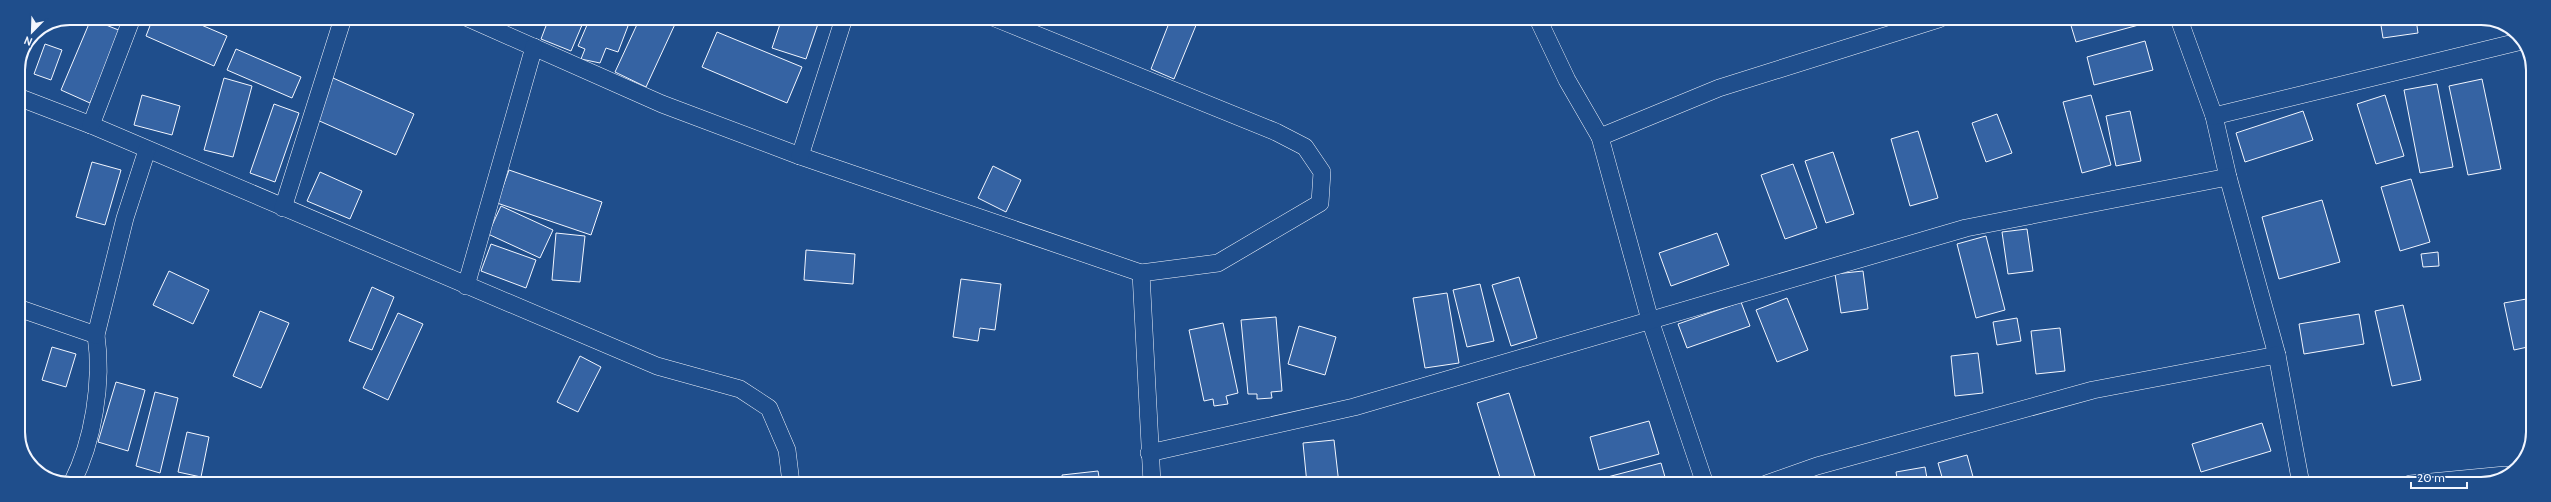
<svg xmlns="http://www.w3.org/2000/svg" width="2551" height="502" font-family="Cabin,sans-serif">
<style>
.building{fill:#3563a3;stroke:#f2f6ff}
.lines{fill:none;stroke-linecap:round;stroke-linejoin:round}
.street-casing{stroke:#f2f6ff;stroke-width:18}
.street{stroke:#1f4e8c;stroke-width:17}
.rim{fill:none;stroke:#f2f6ff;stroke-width:2}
</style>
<rect width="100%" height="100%" fill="#1f4e8c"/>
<g class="building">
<path d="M153,18H185L227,36L214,66L146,36Z"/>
<path d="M549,18H585L571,51L541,39Z"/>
<path d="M590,18H608L628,26L618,52L606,48L600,63L581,59L585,49L578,46Z"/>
<path d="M640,18H668L676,22L646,87L615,72Z"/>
<path d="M714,18H734L732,25Z"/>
<path d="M782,18H820L806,59L772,48Z"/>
<path d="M1171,18H1199L1174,79L1151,69Z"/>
<path d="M91,19L121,31L90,103L61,90Z"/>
<path d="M1658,19H1684V20L1659,23Z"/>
<path d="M2069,19H2145L2146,23L2076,42Z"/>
<path d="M2380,19H2416L2418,33L2383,38Z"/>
<path d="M717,32L802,67L787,103L702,67Z"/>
<path d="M2145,41L2153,70L2094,85L2087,57Z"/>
<path d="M45,44L62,50L51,80L34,74Z"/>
<path d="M236,49L301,77L292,98L227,70Z"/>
<path d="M224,78L252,86L233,157L204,150Z"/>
<path d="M333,78L414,114L396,155L315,119Z"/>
<path d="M2482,79L2501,169L2468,175L2449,86Z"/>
<path d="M2437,84L2453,167L2420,173L2404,90Z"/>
<path d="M142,95L180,106L172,135L134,125Z"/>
<path d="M2091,95L2111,165L2082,173L2063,102Z"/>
<path d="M2385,95L2404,156L2376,164L2357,104Z"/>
<path d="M274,104L299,113L275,182L250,173Z"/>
<path d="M2130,111L2141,161L2116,166L2106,116Z"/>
<path d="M2303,111L2313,140L2245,162L2236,133Z"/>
<path d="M1997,114L2012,153L1986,162L1972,123Z"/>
<path d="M1918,131L1938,198L1910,206L1891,139Z"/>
<path d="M1833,152L1854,214L1826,223L1805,161Z"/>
<path d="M92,162L121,170L105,225L76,217Z"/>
<path d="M1793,164L1817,228L1785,239L1761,175Z"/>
<path d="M993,166L1021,180L1006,212L978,198Z"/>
<path d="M509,170L602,202L591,235L497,203Z"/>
<path d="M320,172L362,191L350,219L307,201Z"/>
<path d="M2411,179L2430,242L2400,251L2381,187Z"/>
<path d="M2322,200L2340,262L2279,279L2262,217Z"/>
<path d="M501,206L553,230L540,258L488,234Z"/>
<path d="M2027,229L2033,271L2008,274L2002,232Z"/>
<path d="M556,233L585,236L580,282L552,280Z"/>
<path d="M1717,233L1729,265L1671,286L1659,253Z"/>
<path d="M1986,236L2005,310L1976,318L1957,244Z"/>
<path d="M491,244L536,260L526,288L481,271Z"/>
<path d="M806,250L855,254L853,284L804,280Z"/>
<path d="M2438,252L2439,266L2423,267L2421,254Z"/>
<path d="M169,271L209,290L193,324L153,305Z"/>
<path d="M1863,271L1868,309L1841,313L1835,274Z"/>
<path d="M1519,277L1537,338L1511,346L1492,285Z"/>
<path d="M961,279L1001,284L995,330L980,328L978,341L953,337Z"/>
<path d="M1480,284L1494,341L1467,347L1453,290Z"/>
<path d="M372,287L394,297L372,350L349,341Z"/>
<path d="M1447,293L1459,363L1425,368L1413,298Z"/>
<path d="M1787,298L1808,350L1777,362L1756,310Z"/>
<path d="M2532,298V346L2514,350L2504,303Z"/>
<path d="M1741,302L1750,326L1687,348L1678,324Z"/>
<path d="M2403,305L2421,380L2392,386L2375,311Z"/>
<path d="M260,311L289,323L261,388L233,376Z"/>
<path d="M398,313L423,324L388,400L363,388Z"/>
<path d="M2359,314L2364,344L2304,354L2299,324Z"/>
<path d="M1276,317L1282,391L1271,392L1272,398L1257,399V394H1248L1241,320Z"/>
<path d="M2017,318L2021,341L1997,345L1993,322Z"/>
<path d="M1223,323L1238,393L1226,396L1228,404L1214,406L1213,399L1204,401L1189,330Z"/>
<path d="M1299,326L1336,337L1325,375L1288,364Z"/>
<path d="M2060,328L2065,371L2036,374L2031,331Z"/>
<path d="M52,347L76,354L66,387L42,380Z"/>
<path d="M1978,353L1983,393L1955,396L1951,356Z"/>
<path d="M580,356L601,367L578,412L557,402Z"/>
<path d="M116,382L145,390L128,451L98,442Z"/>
<path d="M155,392L178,398L160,473L136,466Z"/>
<path d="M1509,393L1535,476L1502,484L1477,403Z"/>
<path d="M1649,421L1659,454L1599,470L1590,437Z"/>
<path d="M2262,423L2271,451L2201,472L2192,444Z"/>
<path d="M187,432L209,437L201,477L178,472Z"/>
<path d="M1334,440L1339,484H1307L1303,443Z"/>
<path d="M1967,455L1975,484H1944L1938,463Z"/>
<path d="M1661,463L1667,484H1597L1596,480Z"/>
<path d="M1925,467L1928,484H1898L1896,472Z"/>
<path d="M1098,471L1100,483H1063L1062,475Z"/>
</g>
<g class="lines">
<defs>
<g id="street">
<path d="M468,18L662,104L800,156L1141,273"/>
<path d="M995,18L1276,132L1305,147L1322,172L1320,203L1218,263L1141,273L1152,483"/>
<path d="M1538,19L1567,80L1600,137L1650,320L1705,484"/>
<path d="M2179,19L2214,116L2228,177L2277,355L2301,484"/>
<path d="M18,97L91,125L657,366L740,389L769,408L787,450L791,483"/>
<path d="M2214,116L2522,41"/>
<path d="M91,125L132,18"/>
<path d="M1600,137L1719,88L1939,19"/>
<path d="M800,156L844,18"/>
<path d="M283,208L343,18"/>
<path d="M466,286L534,47"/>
<path d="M18,308L96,335C103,382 93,442 72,483"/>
<path d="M96,335L125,218L147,150"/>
<path d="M1149,453L1354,407L1966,228L2228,177"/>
<path d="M1766,484L1817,466L2093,390L2277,355"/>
<path d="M2410,484L2505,475"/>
</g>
</defs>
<use href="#street" class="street-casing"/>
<use href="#street" class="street"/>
</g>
<path d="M0 0H2551V502H0ZM70 25H2481A45 45 0 0 1 2526 70V432A45 45 0 0 1 2481 477H70A45 45 0 0 1 25 432V70A45 45 0 0 1 70 25Z" fill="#1f4e8c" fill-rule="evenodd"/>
<path class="rim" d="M70 25H2481A45 45 0 0 1 2526 70V432A45 45 0 0 1 2481 477H70A45 45 0 0 1 25 432V70A45 45 0 0 1 70 25Z"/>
<g transform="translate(32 32) rotate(203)" stroke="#1f4e8c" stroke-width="3" paint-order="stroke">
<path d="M0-3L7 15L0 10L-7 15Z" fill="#f2f6ff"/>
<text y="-6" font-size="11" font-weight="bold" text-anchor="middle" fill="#f2f6ff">N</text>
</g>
<path d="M2411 482v6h56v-6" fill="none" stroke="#f2f6ff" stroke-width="2"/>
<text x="2417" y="482" font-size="12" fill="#f2f6ff" stroke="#1f4e8c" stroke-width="3" paint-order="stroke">20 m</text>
</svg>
